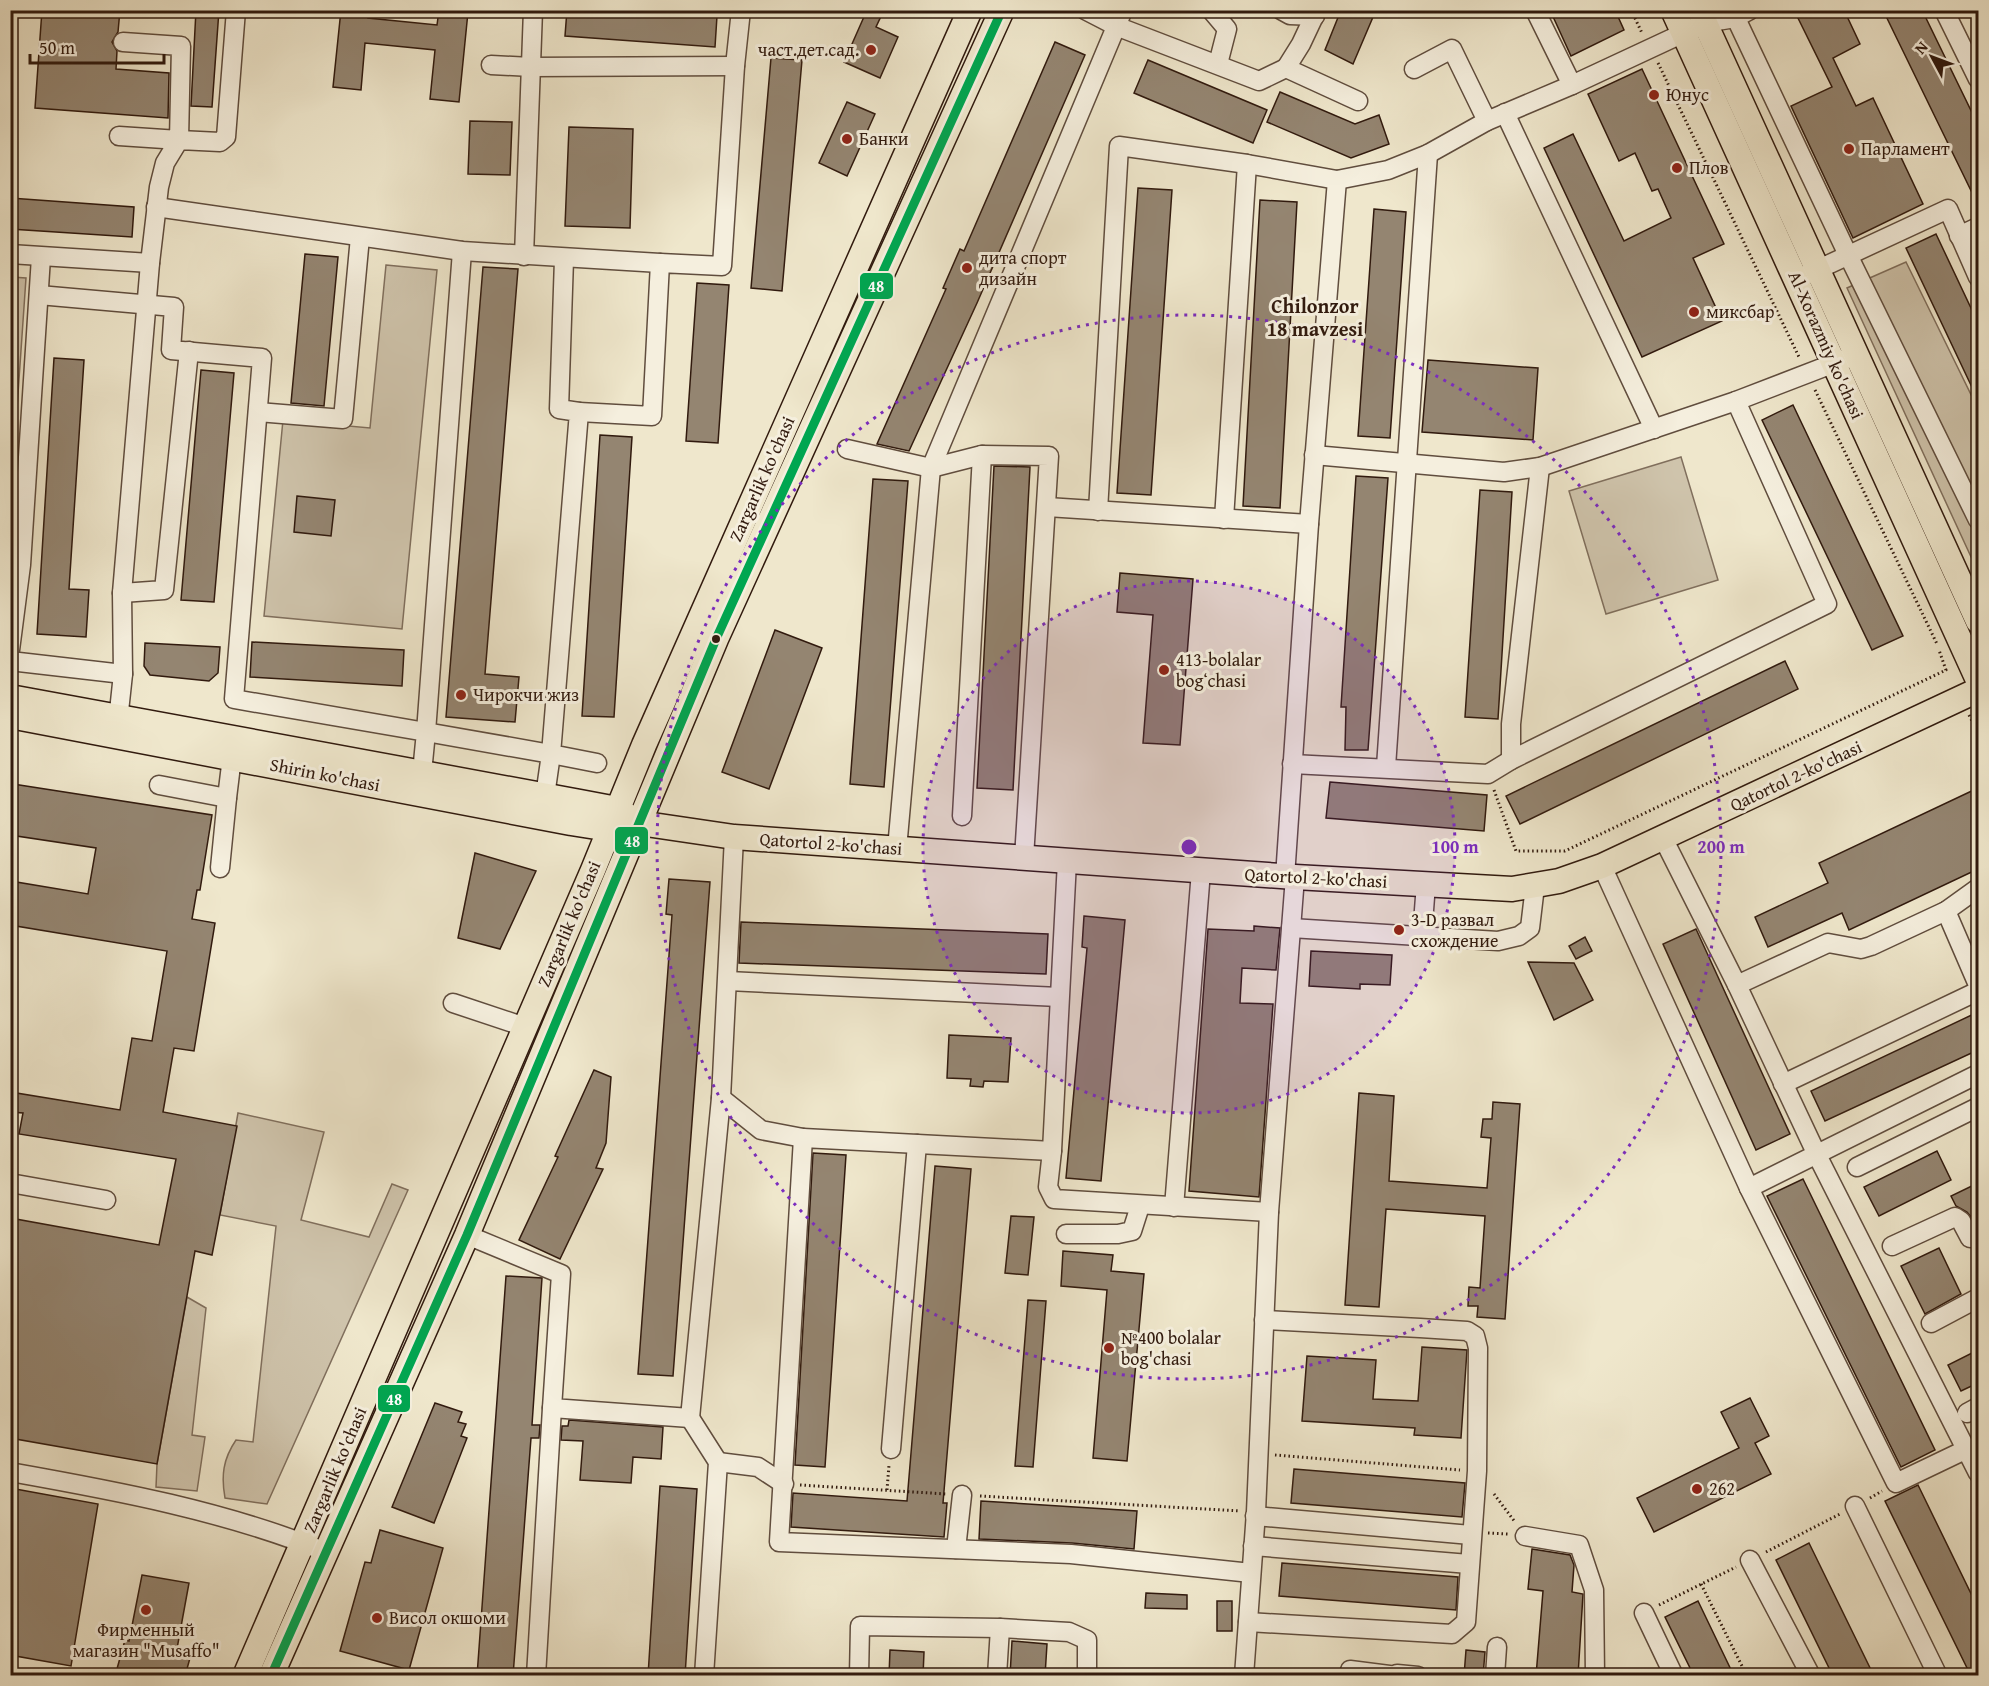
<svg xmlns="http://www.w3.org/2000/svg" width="1989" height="1686" font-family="'Gentium Book Plus',serif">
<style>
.green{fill:#cfc4ac;stroke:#806f5d;stroke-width:1.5}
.building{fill:#948571;stroke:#311a0e;stroke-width:1.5}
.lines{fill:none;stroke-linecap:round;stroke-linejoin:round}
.minor-casing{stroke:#604d3e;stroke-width:21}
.major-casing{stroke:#311a0e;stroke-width:27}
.path{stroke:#311a0e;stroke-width:3;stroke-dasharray:1.5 3;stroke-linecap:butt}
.minor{stroke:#f5efde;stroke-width:18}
.major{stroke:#efe7cc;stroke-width:24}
.bus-1-casing{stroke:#f5efde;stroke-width:14}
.bus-1{stroke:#00a651;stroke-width:9}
.ring{fill:none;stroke:#7b2cbf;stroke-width:3;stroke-dasharray:3 6}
.poi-dot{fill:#8f2418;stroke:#f5efde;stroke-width:2}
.bus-dot{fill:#311a0e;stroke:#f5efde;stroke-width:2}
.labels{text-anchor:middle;stroke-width:6;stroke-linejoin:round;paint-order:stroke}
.poi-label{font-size:18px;fill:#311a0e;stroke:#f5efde;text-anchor:start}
.street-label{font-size:18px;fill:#311a0e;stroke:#f5efde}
.neighbourhood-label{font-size:20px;font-weight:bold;fill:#311a0e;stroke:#f5efde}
.centre{fill:#7b2cbf;stroke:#f5efde;stroke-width:3}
.ring-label{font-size:18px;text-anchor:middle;font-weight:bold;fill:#7b2cbf;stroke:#f5efde;stroke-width:6;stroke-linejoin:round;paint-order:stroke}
.line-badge{stroke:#f5efde;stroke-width:2}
.badge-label{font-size:16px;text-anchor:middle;font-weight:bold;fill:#fff}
</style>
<rect width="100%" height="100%" fill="#efe7cc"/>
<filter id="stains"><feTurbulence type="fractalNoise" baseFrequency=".00333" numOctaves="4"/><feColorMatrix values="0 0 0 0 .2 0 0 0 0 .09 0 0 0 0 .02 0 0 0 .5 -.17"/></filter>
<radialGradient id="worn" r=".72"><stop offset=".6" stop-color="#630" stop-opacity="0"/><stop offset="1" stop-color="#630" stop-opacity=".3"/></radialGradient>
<g class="green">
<path d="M1906,262L1978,409V572L1847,288Z"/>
<path d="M386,265L437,270L402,629L264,616L283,420L370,428Z"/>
<path d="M11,277L26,278L11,495L10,277Z"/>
<path d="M1681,457L1718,580L1606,614L1569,491Z"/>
<path d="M238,1113L324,1132L301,1220L369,1237L392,1184L408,1190L267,1504L225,1498C221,1476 223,1459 236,1440L253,1442L276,1226L220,1215Z"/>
<path d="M187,1297L206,1308L192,1435L205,1437L197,1491L156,1487L157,1464Z"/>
</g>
<g class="building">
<path d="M42,10H120L118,32L112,42L117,51L116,69L169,73L168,118L35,108Z"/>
<path d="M196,10H219L212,107L191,106Z"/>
<path d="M341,10H369L368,18L437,25L439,10L468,12L459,102L430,99L435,50L365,43L361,90L333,87Z"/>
<path d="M567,10H636L717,16L715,47L565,36Z"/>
<path d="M867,10H884L876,27L898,37L880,78L844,62Z"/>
<path d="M1341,10H1376L1353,64L1325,50Z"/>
<path d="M1550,10H1615L1624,30L1571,56Z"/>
<path d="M1794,10H1844L1860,44L1833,58L1856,106L1873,98L1923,204L1853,238L1791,106L1832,87Z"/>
<path d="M1883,10H1922L1978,125V205Z"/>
<path d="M1055,42L1085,55L977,303L909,451L877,444L946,289L943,288L960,249L964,251Z"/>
<path d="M771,58L802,60L782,291L751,288Z"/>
<path d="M1148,60L1267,110L1253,143L1134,93Z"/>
<path d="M1642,69L1724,244L1693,258L1722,321L1642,357L1544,148L1573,134L1624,241L1671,218L1658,189L1652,191L1635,153L1619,161L1588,94Z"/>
<path d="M1280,92L1355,124L1379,115L1389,144L1351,158L1267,122Z"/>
<path d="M847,102L875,114L847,176L819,163Z"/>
<path d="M470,121L512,122L510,175L468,174Z"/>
<path d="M569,127L633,129L630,228L565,226Z"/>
<path d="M1138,188L1172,190L1151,495L1117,493Z"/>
<path d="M10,198L134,207L132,237L10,229Z"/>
<path d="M1260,200L1297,202L1280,508L1243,506Z"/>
<path d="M1374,209L1406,212L1390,438L1358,436Z"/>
<path d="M1936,234L1978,323V400L1906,248Z"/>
<path d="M305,254L338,257L324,406L291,403Z"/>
<path d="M483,267L518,269L485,674L519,677L515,722L446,717Z"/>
<path d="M697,283L729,285L718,443L686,441Z"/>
<path d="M54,358L84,360L69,589L89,590L86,637L37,634Z"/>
<path d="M1428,360L1538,368L1533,440L1422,432Z"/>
<path d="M201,370L234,373L214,602L181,600Z"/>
<path d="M1793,405L1903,636L1872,650L1762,420Z"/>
<path d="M600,435L632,437L614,717L582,716Z"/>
<path d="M994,466L1030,467L1013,790L977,788Z"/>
<path d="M1356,476L1388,478L1368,750H1345L1346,707H1341Z"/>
<path d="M873,479L908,481L884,787L850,784Z"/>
<path d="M1480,490L1512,492L1498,719L1465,717Z"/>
<path d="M297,496L335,500L331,536L294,532Z"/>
<path d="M1120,573L1193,579L1180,745L1143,743L1153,615L1117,612Z"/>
<path d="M775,630L822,648L769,789L722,772Z"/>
<path d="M252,642L404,650L402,686L250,677Z"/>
<path d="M145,643L220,647L218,673L209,681L150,675L144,666Z"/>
<path d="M1785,661L1798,689L1520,824L1506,796Z"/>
<path d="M1330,782L1487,795L1484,831L1326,818Z"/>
<path d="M13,784L212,815L200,890H197L192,919L215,923L194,1051L174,1048L163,1112L237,1126L212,1255L195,1251L157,1464L10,1438V1218L159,1245L176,1159L19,1134L23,1113L10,1112V1092L120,1110L132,1038L152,1041L167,951L10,925V881L88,894L96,848L10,835V786Z"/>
<path d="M1978,788V869L1849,930L1842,913L1768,947L1755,917L1828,883L1819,863Z"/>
<path d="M475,853L536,871L500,949L458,938Z"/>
<path d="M669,879L710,882L673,1376L638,1374L672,915L666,914Z"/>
<path d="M1084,916L1125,920L1101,1181L1066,1178L1087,948L1082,947Z"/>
<path d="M741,922L1048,934L1046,974L739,963Z"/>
<path d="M1254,926L1280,928L1276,970L1242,968L1240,1003L1273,1004L1259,1197L1189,1191L1208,929L1254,931Z"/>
<path d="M1696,929L1790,1134L1756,1150L1663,944Z"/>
<path d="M1585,937L1592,951L1576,959L1569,946Z"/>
<path d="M1311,951L1392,955L1390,985L1360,984V989L1309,986Z"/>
<path d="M1528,962L1574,963L1593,1000L1554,1020Z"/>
<path d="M1978,1012V1050L1825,1121L1811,1091Z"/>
<path d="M949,1035L1011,1038L1008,1082L984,1081L983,1087L970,1086L971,1079L947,1078Z"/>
<path d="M594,1070L611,1077L606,1143L596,1168L603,1169L560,1259L519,1240L558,1157L555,1156Z"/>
<path d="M1359,1093L1394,1096L1389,1181L1487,1188L1491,1138L1481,1137L1483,1119H1492L1493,1102L1520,1104L1505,1319L1477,1317L1478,1306H1468L1469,1287L1480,1288L1485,1216L1386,1209L1379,1307L1345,1305Z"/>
<path d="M1937,1151L1951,1180L1879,1216L1864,1187Z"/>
<path d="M813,1153L846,1155L825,1467L795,1465Z"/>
<path d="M935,1166L971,1169L943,1503H947L944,1537L791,1527L793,1493L907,1501Z"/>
<path d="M1803,1179L1935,1450L1901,1467L1767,1196Z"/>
<path d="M1978,1183V1215L1972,1218L1967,1212L1956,1206L1951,1196Z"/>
<path d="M1011,1216L1034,1217L1028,1275L1005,1273Z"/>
<path d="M1939,1248L1961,1294L1925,1314L1901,1266Z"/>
<path d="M1063,1251L1113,1255L1111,1271L1144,1274L1127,1461L1093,1458L1107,1290L1061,1286Z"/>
<path d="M506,1276L542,1278L532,1425H540L539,1438H531L513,1676H477Z"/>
<path d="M1028,1300L1046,1301L1033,1467L1015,1466Z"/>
<path d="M1422,1347L1467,1350L1461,1438L1414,1435L1415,1428L1302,1421L1307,1356L1376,1360L1373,1399L1418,1401Z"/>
<path d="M1978,1350V1383L1961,1391L1948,1365Z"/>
<path d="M1750,1398L1769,1436L1755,1443L1771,1474L1654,1532L1637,1498L1739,1448L1721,1412Z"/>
<path d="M435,1403L462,1412L458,1422L466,1424L461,1436L467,1438L434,1523L392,1507Z"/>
<path d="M569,1420L663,1427L661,1459L633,1457L631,1483L580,1480L583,1441L561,1440L562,1426H568Z"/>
<path d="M1294,1469L1465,1483L1462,1517L1291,1503Z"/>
<path d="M1918,1485L1978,1608V1676H1971L1885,1501Z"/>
<path d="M660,1486L697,1489L685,1676H648Z"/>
<path d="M10,1488L98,1504L71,1666L10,1655Z"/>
<path d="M981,1501L1137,1511L1134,1549L1072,1543L979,1539Z"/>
<path d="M380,1530L443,1548L409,1670L340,1651L365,1562L371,1563Z"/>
<path d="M1809,1543L1874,1676H1833L1776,1560Z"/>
<path d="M1532,1549L1570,1555L1574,1565L1572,1592L1583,1594L1578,1676H1536L1543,1591L1528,1589Z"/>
<path d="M1282,1563L1458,1577L1456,1610L1279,1596Z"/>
<path d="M142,1575L189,1583L176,1654L190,1658L185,1676H115L125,1640L129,1641Z"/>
<path d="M1146,1593L1187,1595V1609L1145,1608Z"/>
<rect x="1217" y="1601" width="15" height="30"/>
<path d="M1698,1601L1734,1676H1694L1665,1617Z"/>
<path d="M1012,1641L1047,1644L1045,1676H1010Z"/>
<path d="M890,1650L924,1652L923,1676H889Z"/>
<path d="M1466,1650L1485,1652L1483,1676H1464Z"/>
</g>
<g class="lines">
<defs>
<g id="minor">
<path d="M1085,10L1116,26L1259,81L1286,68L1358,101"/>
<path d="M1211,10L1227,29L1218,64"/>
<path d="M1281,10L1290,15L1315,16"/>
<path d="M1535,10L1572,85"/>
<path d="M1732,10L1848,255L1978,520"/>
<path d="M1944,10L1978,79"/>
<path d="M491,65L531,67L735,66"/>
<path d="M1286,68L1301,44L1317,10"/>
<path d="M1414,69L1452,49L1487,121"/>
<path d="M1505,113L1654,429"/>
<path d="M119,136L179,140L181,46L123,42"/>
<path d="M156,207L462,251L660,263"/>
<path d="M1959,236L1978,227"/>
<path d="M462,251L426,732L551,754L545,796"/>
<path d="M10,254L150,263"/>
<path d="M524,256L533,10"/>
<path d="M564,259L559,409L579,412L551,754L597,763"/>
<path d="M1808,274L1948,209L1978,277"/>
<path d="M39,295L174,307L171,350L262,358L234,699L426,732L421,783"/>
<path d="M258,412L343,419L360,237"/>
<path d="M579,412L652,416L660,263L722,266L735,66L741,10"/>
<path d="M847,449L931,468L982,455"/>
<path d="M1314,455L1504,472L1540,467L1736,401"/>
<path d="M1047,507L1309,524"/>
<path d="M1098,511L1119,146L1247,164L1337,180L1388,170L1428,154L1487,121L1572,85L1705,23L1735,18L1750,10"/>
<path d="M1224,519L1247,164"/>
<path d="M122,593L164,590L189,351"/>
<path d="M10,650L21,565L41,257"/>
<path d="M10,661L123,674"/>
<path d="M117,730L123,674L122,593L150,263L159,187L165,163L179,140L220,142L226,137L236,10"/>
<path d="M1511,760V724L1540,467"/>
<path d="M1292,764L1488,774L1511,760L1827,604L1736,401L1845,359"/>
<path d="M1386,767L1428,154"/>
<path d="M159,785L227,798L220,868"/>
<path d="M227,798L232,757"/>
<path d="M962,816L982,455L1049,456L1024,858"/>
<path d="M1663,838L1737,985L1817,1155L1978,1473"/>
<path d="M897,849L931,468L1123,10"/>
<path d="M1067,861L1052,1151L1048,1187L1054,1199L1269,1212"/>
<path d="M1602,866L1749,1188L1896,1483L1967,1449"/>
<path d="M1285,877L1309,524L1337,180"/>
<path d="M1946,911L1978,985"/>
<path d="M1291,928L1498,941L1519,936L1530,928L1535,886"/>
<path d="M1422,936L1426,884"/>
<path d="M728,981L1059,997"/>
<path d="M1737,985L1828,943L1861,949L1871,946L1946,911L1978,888"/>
<path d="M453,1003L525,1027"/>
<path d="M1783,1084L1978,991"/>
<path d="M721,1098L761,1130L803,1138"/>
<path d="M1052,1151L803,1138L779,1542L1071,1554L1251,1573"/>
<path d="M1857,1167L1978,1107"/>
<path d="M10,1183L106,1200"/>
<path d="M1749,1188L1978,1074"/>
<path d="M1174,1207L1201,871"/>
<path d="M1066,1234H1118L1132,1231L1140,1206"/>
<path d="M467,1235L561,1274L552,1408L690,1418L721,1098L734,837"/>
<path d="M1892,1246L1955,1217L1961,1221L1970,1238L1978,1233"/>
<path d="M1931,1323L1978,1298"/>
<path d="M1967,1413L1978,1407"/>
<path d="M690,1418L718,1462L704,1676"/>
<path d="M891,1449L917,1144"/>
<path d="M718,1462L758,1467L784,1484"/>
<path d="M10,1472C117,1491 225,1511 326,1552"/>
<path d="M1855,1506L1938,1676"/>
<path d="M1255,1516L1471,1535"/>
<path d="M1525,1536L1579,1545L1594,1590L1595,1676"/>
<path d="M1253,1546L1469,1564"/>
<path d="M956,1549L962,1495"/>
<path d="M1750,1560L1811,1676"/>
<path d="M1644,1613L1674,1676"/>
<path d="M1248,1622L1452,1634L1466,1622L1477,1471L1478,1348L1475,1336L1467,1331L1420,1328L1264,1320"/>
<path d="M1397,1674L1418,1676"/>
<path d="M536,1676L552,1408"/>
<path d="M859,1676L860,1626L1000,1628L1069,1632L1087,1640V1676"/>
<path d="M997,1676L1000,1628"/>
<path d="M1244,1676L1256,1512L1269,1212L1295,877"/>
<path d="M1349,1676L1350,1670L1397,1676"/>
<path d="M1495,1676L1497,1647"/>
</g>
<g id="major">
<path d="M1673,10L1978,680"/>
<path d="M1699,10L1978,621"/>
<path d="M10,697L580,802L617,809L639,823L734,837L1295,877L1512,889L1559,881L1602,866L1978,690"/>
<path d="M10,716L571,823L609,829L625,826"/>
<path d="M245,1676L593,870L644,745L970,10"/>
<path d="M271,1676L467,1235L716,639L1002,10"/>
</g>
</defs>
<use href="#minor" class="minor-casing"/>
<use href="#major" class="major-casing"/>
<g class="path">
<path d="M1631,10L1642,33"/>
<path d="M1658,63L1799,357"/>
<path d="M1815,390L1937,644"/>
<path d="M1969,715L1978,733"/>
<path d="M1494,790L1516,851H1565L1946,670L1939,650"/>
<path d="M1275,1455L1460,1470"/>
<path d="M800,1485L946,1494"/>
<path d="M887,1490L889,1465"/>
<path d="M1494,1494L1515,1522"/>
<path d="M980,1496L1240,1511"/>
<path d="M1870,1498L1882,1491"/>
<path d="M1488,1533L1508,1534"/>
<path d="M1766,1552L1840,1514"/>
<path d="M1701,1584L1747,1676"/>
<path d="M1659,1605L1736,1567"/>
</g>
<use href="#minor" class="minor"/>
<use href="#major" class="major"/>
<defs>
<path id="bus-1" d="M271,1676L467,1235L716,639L1002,10"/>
</defs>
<use href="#bus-1" class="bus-1-casing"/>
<use href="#bus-1" class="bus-1"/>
</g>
<circle cx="1189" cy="847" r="266" fill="#7b2cbf" fill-opacity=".12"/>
<g class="ring">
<circle cx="1189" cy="847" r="266"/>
<circle cx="1189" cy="847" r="532"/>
</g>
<g class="poi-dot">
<circle cx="871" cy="50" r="6"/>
<circle cx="1654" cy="95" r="6"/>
<circle cx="847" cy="139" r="6"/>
<circle cx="1849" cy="149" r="6"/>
<circle cx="1677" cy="168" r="6"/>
<circle cx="967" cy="268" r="6"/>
<circle cx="1694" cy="312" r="6"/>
<circle cx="1164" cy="670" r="6"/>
<circle cx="461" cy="695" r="6"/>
<circle cx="1399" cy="930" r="6"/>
<circle cx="1109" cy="1348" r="6"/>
<circle cx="1697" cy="1489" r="6"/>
<circle cx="146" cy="1610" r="6"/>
<circle cx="377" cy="1618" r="6"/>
</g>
<circle class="bus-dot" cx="716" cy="639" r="5"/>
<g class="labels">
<g class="poi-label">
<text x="859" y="56" text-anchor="end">част.дет.сад.</text>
<text x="1666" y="101">Юнус</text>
<text x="859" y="145">Банки</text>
<text x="1861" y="155">Парламент</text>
<text x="1689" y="174">Плов</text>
<text x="979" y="264">дита спорт<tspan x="979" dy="21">дизайн</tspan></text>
<text x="1706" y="318">миксбар</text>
<text x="1176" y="666">413-bolalar<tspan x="1176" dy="21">bogʻchasi</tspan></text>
<text x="473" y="701">Чирокчи жиз</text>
<text x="1411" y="926">3-D развал<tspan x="1411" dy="21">схождение</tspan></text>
<text x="1121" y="1344">№400 bolalar<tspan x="1121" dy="21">bog'chasi</tspan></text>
<text x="1709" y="1495">262</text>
<text x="389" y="1624">Висол окшоми</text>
<text x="146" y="1636" text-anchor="middle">Фирменный<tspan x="146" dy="21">магазин "Musaffo"</tspan></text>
</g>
<g class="street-label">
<text transform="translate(1826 345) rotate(66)" y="6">Al-Xorazmiy ko'chasi</text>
<text transform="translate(762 479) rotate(-66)" y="6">Zargarlik ko'chasi</text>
<text transform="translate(325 775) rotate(11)" y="6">Shirin ko'chasi</text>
<text transform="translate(1796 776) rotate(-25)" y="6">Qatortol 2-ko'chasi</text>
<text transform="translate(831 844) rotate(4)" y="6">Qatortol 2-ko'chasi</text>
<text transform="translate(1316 878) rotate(3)" y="6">Qatortol 2-ko'chasi</text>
<text transform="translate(569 924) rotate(-67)" y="6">Zargarlik ko'chasi</text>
<text transform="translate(335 1470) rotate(-67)" y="6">Zargarlik ko'chasi</text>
</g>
<g class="neighbourhood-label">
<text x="1315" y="313">Chilonzor<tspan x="1315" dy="23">18 mavzesi</tspan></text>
</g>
</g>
<circle cx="1189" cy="847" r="9" class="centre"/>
<g class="ring-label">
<text x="1455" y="853">100 m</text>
<text x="1721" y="853">200 m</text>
</g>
<g class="line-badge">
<rect x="859" y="272" width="35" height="28" rx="6" fill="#00a651"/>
<rect x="614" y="826" width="35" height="29" rx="6" fill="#00a651"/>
<rect x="377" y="1384" width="34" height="29" rx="6" fill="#00a651"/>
</g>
<g class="badge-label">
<text x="876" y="292">48</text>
<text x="632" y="847">48</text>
<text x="394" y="1405">48</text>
</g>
<rect width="1989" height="1686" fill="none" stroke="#efe7cc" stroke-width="36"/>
<rect x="12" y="12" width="1965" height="1662" fill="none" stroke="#311a0e" stroke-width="3"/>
<rect x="18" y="18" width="1953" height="1650" fill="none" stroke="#311a0e" stroke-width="1.5"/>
<g transform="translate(1932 57) rotate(311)" stroke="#f5efde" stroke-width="4.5" paint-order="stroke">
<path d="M0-4.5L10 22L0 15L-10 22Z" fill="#311a0e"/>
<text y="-9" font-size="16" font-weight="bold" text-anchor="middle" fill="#311a0e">N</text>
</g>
<path d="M30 54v9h134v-9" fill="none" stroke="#311a0e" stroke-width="3"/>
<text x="39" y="54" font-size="18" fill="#311a0e" stroke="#f5efde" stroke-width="4.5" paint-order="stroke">50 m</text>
<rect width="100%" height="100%" filter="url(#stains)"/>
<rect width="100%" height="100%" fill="url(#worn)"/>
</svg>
